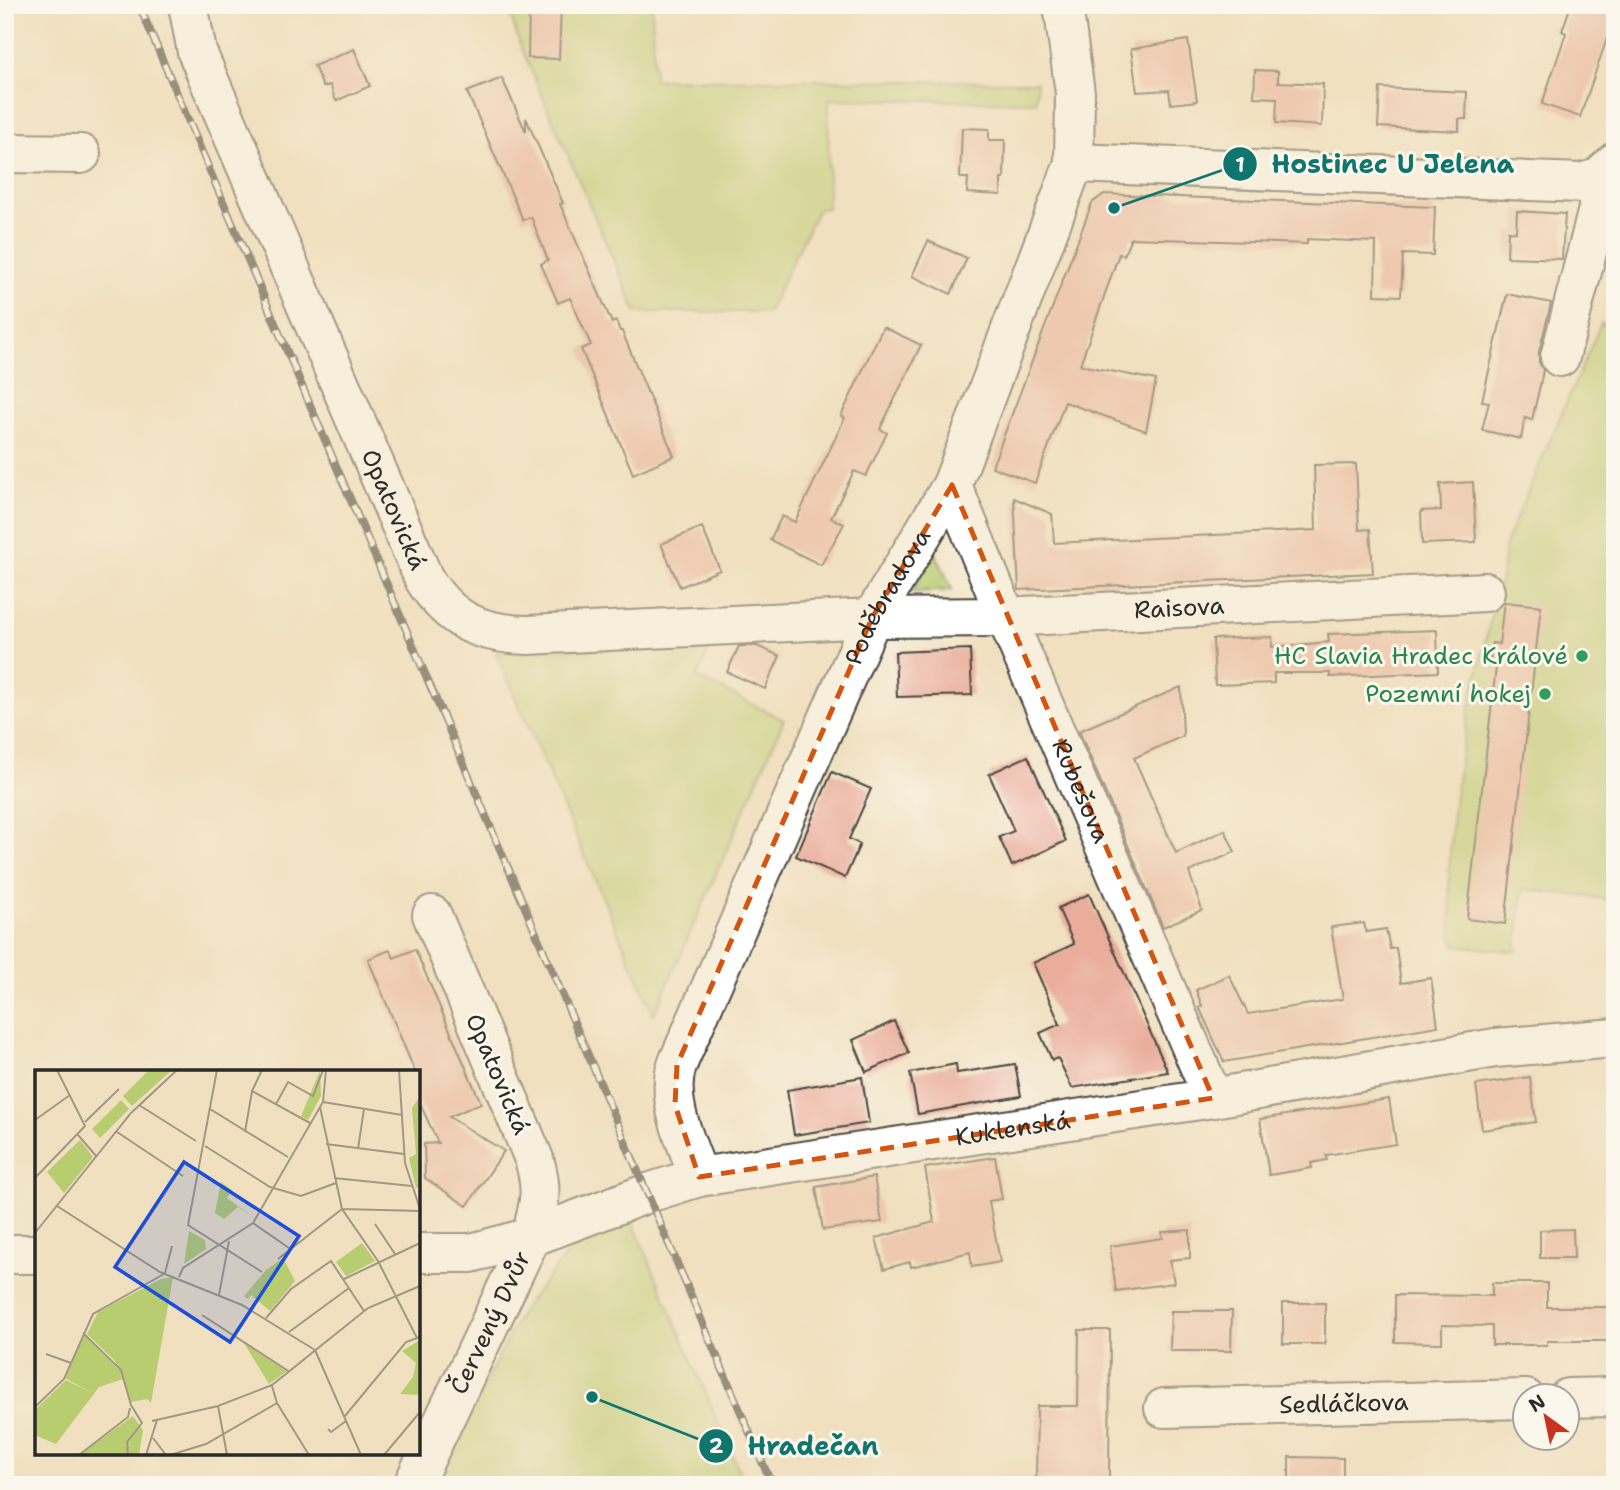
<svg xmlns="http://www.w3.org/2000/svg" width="1620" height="1490" font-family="'Shantell Sans',sans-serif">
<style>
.green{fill:#b8cc70;stroke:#727c4e;stroke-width:2}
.building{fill:#eaad9c}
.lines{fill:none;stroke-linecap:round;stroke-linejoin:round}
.minor-casing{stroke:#494641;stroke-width:42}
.minor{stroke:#fff;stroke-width:38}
.rail-casing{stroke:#2b2b2b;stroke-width:8}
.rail{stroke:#fbf7ec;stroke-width:5;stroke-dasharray:16;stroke-linecap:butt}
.marked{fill:none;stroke:#d5540f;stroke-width:5;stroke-dasharray:14 9;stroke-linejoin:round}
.leisure-dot{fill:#2e9e5b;stroke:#fbf7ec;stroke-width:2.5}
.labels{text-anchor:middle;stroke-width:6;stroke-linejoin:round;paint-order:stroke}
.street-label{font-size:24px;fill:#2b2b2b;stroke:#fbf7ec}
.leisure-label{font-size:24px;fill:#27864d;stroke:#fbf7ec;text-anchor:end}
.inset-road{fill:none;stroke:#a19884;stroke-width:2}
.view{fill:#1d4ed8;fill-opacity:0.15;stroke:#1d4ed8;stroke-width:3.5}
.inset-edge{fill:none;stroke:#2b2b2b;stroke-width:3.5}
.leader{fill:none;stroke:#0f766e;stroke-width:2.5}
.callout-dot{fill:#0f766e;stroke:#fbf7ec;stroke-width:2.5}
.mark-label{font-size:21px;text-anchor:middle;font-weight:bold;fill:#fff}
.callout-label{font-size:26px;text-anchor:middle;font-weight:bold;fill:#0f766e;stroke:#fbf7ec;stroke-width:6;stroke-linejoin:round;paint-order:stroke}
</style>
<rect width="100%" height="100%" fill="#fbf7ec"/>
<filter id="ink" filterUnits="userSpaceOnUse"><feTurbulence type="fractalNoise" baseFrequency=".0143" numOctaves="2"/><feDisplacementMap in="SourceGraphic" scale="14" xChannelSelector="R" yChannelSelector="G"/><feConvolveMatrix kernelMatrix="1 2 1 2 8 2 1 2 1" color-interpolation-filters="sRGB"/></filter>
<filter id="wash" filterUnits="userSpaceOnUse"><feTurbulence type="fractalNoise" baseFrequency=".00686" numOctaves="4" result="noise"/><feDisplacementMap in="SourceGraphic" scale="28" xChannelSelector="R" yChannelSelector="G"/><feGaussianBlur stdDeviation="1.57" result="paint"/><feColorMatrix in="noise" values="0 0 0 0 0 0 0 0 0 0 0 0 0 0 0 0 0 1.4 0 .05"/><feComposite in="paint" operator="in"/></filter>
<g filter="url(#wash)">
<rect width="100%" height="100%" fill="#f0e0c0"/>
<g class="green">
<path d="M507,5H652L654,79L1037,82L1036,102L829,99L828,208L818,209L768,312H636L520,45Z"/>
<path d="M1601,323L1615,330V900L1523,889L1516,952L1454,945C1436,821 1474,689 1503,569L1505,544Z"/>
<path d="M935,552L952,590L912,592Z"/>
<path d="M713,642L697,677L784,720L654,1015L496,653Z"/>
<path d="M632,1220L745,1485H433L522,1310L571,1249Z"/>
</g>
<g id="blocks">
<g class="building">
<path d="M529,5H561L559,59L528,58Z"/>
<path d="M1571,5H1615V15L1580,117L1542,104L1566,33L1562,31Z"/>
<path d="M1188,40L1197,101L1171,104L1169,90L1137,92L1131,49Z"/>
<path d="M354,49L370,86L336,101L330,85L323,87L314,66Z"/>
<path d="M1255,70L1278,71V82L1323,84L1322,126L1276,123L1277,98L1254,97Z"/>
<path d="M502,78L526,132V118L563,203L560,204L612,323L616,321L620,331H622L674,456L633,474L581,349L591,345L570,298L558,303L541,264L548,260L531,217L523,220L467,92Z"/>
<path d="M1380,88L1467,92L1466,119H1459V131L1378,127Z"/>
<path d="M962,128L989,129V140H1005L1004,179H1001V195L967,193L968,178H960Z"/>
<path d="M1104,194L1435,207L1433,255L1403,254L1401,296L1375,295L1376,242L1307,239V244L1131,238L1124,255L1119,254L1080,365L1156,380L1146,431L1065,402L1035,483L992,467L1092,203Z"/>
<path d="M1517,211L1565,214L1562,259L1507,257L1508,231L1516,232Z"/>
<path d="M928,241L967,258L951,294L912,276Z"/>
<path d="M1507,294L1551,303L1539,352V362L1543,370L1541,381L1532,420L1525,418L1521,439L1482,430L1489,402L1482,401Z"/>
<path d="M883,327L921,345L880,429L887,433L866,476L854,471L831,518L844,524L821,565L770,540L782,516L795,522L845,418L841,416Z"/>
<path d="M1356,464L1359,530L1370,529L1373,573L1019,590L1014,498L1052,514L1054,543L1316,530L1314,465Z"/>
<path d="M1473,482L1476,542L1422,544L1421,511L1441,510L1440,484Z"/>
<path d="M702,527L720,570L680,587L661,544Z"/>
<path d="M1504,602L1541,606L1505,924L1467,919L1496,667L1489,666L1492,643L1499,644Z"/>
<path d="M1437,630L1438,672L1330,677V673H1274V683L1215,685L1213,639L1272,637V647L1329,642L1328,634Z"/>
<path d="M739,646H757L780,656L765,689L727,672Z"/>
<path d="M970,649L972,695L897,697L895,652Z"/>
<path d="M1181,687L1183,736L1134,758L1176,853L1225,830L1235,852L1189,872L1202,910L1163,927L1079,731Z"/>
<path d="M1028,756L1066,841L1012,866L999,837L1014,831L989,774Z"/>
<path d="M832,772L871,789L849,839L860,844L845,878L796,856Z"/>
<path d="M1089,894L1168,1072L1072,1088L1058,1058L1052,1060L1040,1033L1060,1024L1033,963L1074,944L1058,908Z"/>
<path d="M1364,923L1366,932L1386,929L1390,949L1396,948L1401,983L1431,978L1438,1026L1224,1062L1199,1007L1202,1006L1196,990L1229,975L1248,1014L1343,999L1331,927Z"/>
<path d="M415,949L481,1103L449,1117L504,1151L467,1206L425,1178L424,1144L438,1143L418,1099V1072H415L368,959L390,950L394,958Z"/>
<path d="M894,1021L909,1053L866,1072L853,1040Z"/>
<path d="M956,1064L957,1073L1015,1064L1021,1096L918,1114L910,1073Z"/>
<path d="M862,1077L869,1123L794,1135L787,1090Z"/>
<path d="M1530,1077L1536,1122L1482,1130L1476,1085Z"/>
<path d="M1389,1099L1396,1144L1326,1155L1327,1160L1311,1163L1312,1168L1269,1175L1260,1119Z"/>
<path d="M995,1157L1002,1199L989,1201L1000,1262L972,1267L970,1252L911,1267L910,1262L884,1269L876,1238L934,1222L925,1168Z"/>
<path d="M874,1177L882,1222L823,1230L816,1187Z"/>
<path d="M1573,1229L1574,1258H1540V1230Z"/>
<path d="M1190,1230V1258L1170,1260L1174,1283L1116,1291L1110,1246L1163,1238L1162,1232Z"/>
<path d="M1492,1283H1547V1307H1615V1341H1547V1345H1492V1326L1442,1325V1343L1395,1342V1295L1492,1296Z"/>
<rect x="1283" y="1303" width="42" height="41"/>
<path d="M1171,1311H1232L1231,1351H1170Z"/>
<path d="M1079,1330H1110L1109,1481L1036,1480L1037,1406H1078Z"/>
<path d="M1289,1457L1343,1458V1485H1289Z"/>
</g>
</g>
</g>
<g filter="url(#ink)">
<use href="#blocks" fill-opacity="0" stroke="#494641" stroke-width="2"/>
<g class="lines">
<defs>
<g id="minor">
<path id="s1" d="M188,5L197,52L424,579C450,621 480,634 528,635L872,618L1006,617L1485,592"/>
<path d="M5,153L81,154"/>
<path d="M1074,163L1582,183L1598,178L1615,162"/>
<path d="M1560,357L1598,209V178"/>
<path id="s2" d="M952,485L1006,617L1213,1098"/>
<path id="s3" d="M699,1177C687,1143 665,1101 677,1065L872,618L952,485L1074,163L1075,93L1063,5"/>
<path id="s4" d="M418,1253H471L531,1237L648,1193L699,1177L1213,1098L1495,1048L1615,1038"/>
<path d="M5,1254H37"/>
<path d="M1568,1398L1615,1397"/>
<path id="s5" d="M1164,1408L1526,1399"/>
<path id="s6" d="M413,1485L531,1237C539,1204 544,1192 534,1159L432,915"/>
</g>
</defs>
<use href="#minor" class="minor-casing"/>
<use href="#minor" class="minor"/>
<defs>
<path id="rail" d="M139,5L772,1485"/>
</defs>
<use href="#rail" class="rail-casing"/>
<use href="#rail" class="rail"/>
</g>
</g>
<path d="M0 0H1620V1490H0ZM952,485L1213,1098L699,1177L675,1105L677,1065L872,618Z" fill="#f0e0c0" fill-opacity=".55" fill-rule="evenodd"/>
<path class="marked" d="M952,485L1213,1098L699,1177L675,1105L677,1065L872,618Z"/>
<g class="leisure-dot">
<circle cx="1582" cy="656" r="7"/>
<circle cx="1545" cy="694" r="7"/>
</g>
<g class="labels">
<g class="street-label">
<text dy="8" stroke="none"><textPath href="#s1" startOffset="546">Opatovická</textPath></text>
<text dy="8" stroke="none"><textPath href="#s3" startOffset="630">Poděbradova</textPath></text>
<text dy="8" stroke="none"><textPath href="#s1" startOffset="1398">Raisova</textPath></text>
<text dy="8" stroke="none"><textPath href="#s2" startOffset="332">Rubešova</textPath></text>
<text transform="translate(498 1074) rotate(67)" y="8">Opatovická</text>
<text dy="8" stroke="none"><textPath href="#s4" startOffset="611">Kuklenská</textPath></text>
<text dy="8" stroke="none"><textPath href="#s6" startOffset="180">Červený Dvůr</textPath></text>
<text dy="8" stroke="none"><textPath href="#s5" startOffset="180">Sedláčkova</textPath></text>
</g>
<g class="leisure-label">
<text x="1568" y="664">HC Slavia Hradec Králové</text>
<text x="1531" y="702">Pozemní hokej</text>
</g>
</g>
<g transform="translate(35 1070)">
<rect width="385" height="385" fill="#f0e0c0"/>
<path d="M114,0H137L97,36L88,26ZM285,1L286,26L273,50L266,46ZM385,26V116L381,118L374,88L381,84L377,38ZM86,30L94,39L65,68L57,59ZM45,70L58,87L29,123L12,102ZM186,112L197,120L192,128L218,147L203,137L189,149L180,143ZM154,161L170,170L171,179L149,194ZM327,173L340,191L311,206L301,192ZM248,188L260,211L235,241L216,225L213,229L209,226L231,200ZM138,207L116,333L112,329L96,332L80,291L52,264L63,242L126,209ZM49,265L86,302L88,309L64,317L21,374L0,365V340L31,310L57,323L30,308ZM385,270V325L365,324L378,307L381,293L367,281ZM209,273L252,301L234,314ZM98,346L108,360L104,385H44Z" fill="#b8cc70"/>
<path class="inset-road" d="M182,0L153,155L227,202M364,0L370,93L385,139M217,21L275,53M288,32L367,45M241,34L253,12L278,26L288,0M104,35L161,71M285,37L307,139L343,191L382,268M175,39L253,87M0,50L35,25M50,52L84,19M82,62L148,106M210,62L217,21L227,0M43,65L62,87M291,74L369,84M170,76L235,117L266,126L301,113M323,79L329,39M0,108L50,56L22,0M299,108L377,116M22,136L125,202L207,235L280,280M218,153L254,178M340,154L360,184M0,163L96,43L142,0M243,189L307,139L385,141M130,203L137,176M144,207L148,198L218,153L288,32L291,0M309,209L385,173M184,225L194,171M167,245L255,302M231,248L256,219L296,191L329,241M254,262L314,218M48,263L86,300L96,335L107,353L92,372L93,385M280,280L326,385M11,284L36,293M237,316L242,333L274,385M183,336L192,385M0,337L29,309L58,244L129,204M310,346L371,272L385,267M117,351L183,336L237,315L333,238L385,216M293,359L296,362L311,351M118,368L131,385M44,385L93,347L95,338M111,385L122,350M135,385L171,374L242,333M349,385L385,342"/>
<path class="view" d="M149,92L264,166L195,272L80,197Z"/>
<rect width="385" height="385" class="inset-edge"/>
</g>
<path class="leader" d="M1114 208L1240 164M592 1397L716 1446"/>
<g class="callout-dot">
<circle cx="1114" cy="208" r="7"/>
<circle cx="592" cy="1397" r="7"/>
<circle cx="1240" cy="164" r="18"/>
<circle cx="716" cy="1446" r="18"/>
</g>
<g class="mark-label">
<text x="1240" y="172">1</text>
<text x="716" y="1453">2</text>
</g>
<g class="callout-label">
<text x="1393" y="173">Hostinec U Jelena</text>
<text x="813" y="1455">Hradečan</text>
</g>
<rect width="1620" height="1490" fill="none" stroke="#fbf7ec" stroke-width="28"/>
<g transform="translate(1546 1417) rotate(327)"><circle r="33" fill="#fbf7ec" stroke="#a8a59f" stroke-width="2"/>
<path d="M0-5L12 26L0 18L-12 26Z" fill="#c8321e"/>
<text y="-10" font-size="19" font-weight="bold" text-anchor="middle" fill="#2b2b2b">N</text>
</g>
</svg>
